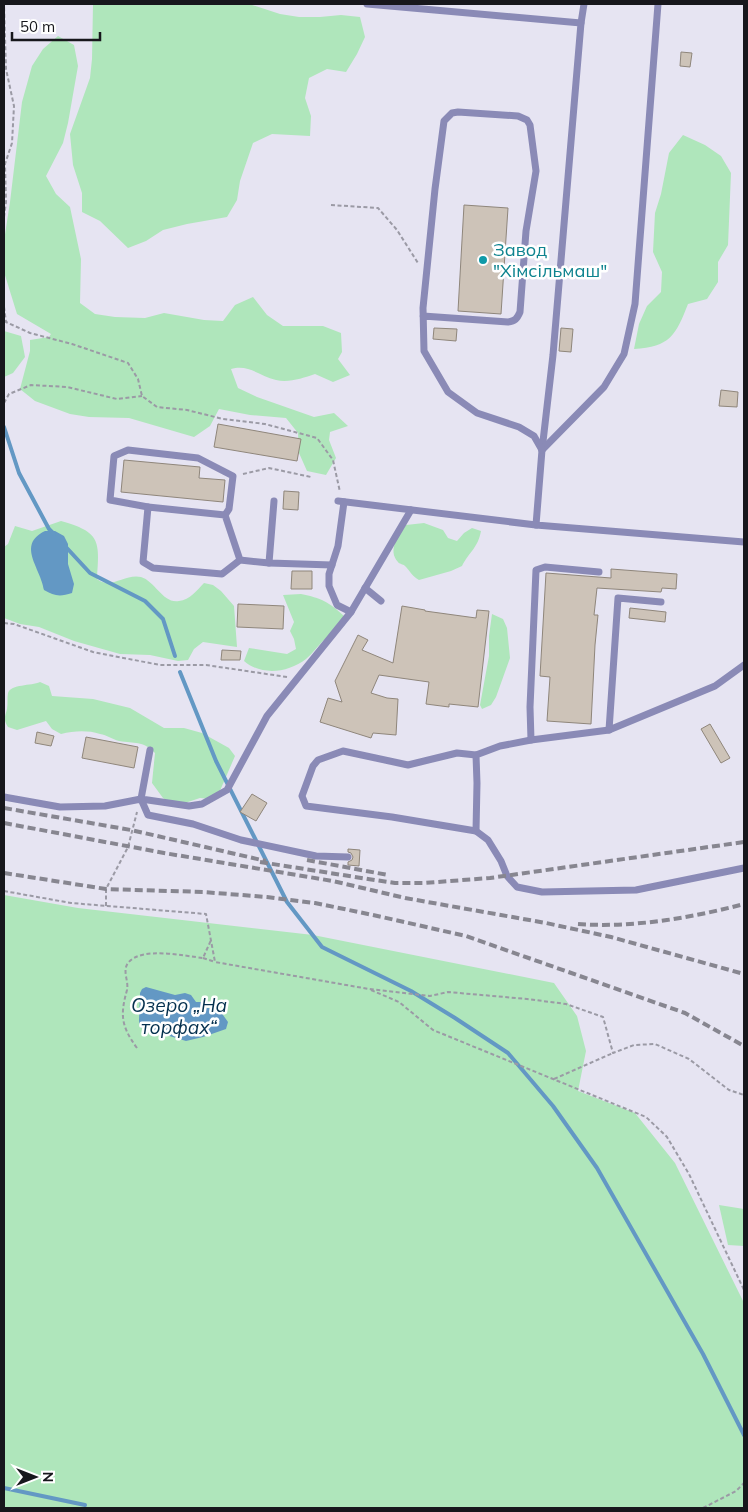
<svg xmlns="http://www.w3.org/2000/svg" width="748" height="1512" font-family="Mulish,sans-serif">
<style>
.green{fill:#afe6bb}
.water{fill:#6398c4}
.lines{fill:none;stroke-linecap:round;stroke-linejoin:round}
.stream{stroke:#6398c4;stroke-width:4}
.building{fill:#cdc3b8;stroke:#8f867b}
.path{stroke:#9b9aa5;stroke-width:2;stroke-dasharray:4 2.5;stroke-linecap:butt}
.service{stroke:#8a8ab6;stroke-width:7}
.rail{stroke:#878690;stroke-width:4;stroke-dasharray:8 4;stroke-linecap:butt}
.culture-dot{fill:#0f9aa8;stroke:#fff;stroke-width:2}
.labels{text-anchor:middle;stroke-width:5;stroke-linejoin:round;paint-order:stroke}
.culture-label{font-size:18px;fill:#0d838f;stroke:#fff;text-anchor:start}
.water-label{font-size:19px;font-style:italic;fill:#05304e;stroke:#fff}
</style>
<rect width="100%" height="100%" fill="#e6e4f2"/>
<g class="green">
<path d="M93,4H249L280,14L299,17H320L341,15L360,17L365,37L357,54L346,72L327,69L309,78L305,98L311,116L310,136L272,134L253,143L240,181L237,200L227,217L187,224L163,230L146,241L128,248L100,221L82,212V193L73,165L70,134L90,78L92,59Z"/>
<path d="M58,36L74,45L78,66L68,123L63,143L46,176L56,194L70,207L81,259L80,303L95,314L115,317L145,318L164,313L204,320L223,321L235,305L253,297L267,315L283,326H323L341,333L342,352L338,359L350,375L333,382L315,374C303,378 289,383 276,380C259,376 249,364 231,369L238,388L257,397L314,417L334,413L348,426L330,432L329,440L336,458L326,475L307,471L299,453L298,433L286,418L250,415L219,409L210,426L194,437L129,418L89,417L70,414L35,401L20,389L30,351V340L49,337L51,334L17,314L4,272V241L10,202L22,102L32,66L43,49Z"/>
<path d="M683,135L705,145L721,156L731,173L728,245L718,262V282L707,299L688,304C676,335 670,347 634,349L639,324L647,306L661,292L662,272L653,252L655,213L661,194L669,153Z"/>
<path d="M4,331L21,336L25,357L13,373L4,377Z"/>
<path d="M61,521C100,532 100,540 97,579C110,590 126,573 141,577C155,581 163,604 179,601C190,600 197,590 204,583L213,585L221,591L234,606L237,647L203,642L194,649L188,660L178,661L150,655L120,654L74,641L39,627L20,624L4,618V547L8,544L15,526L32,531Z"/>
<path d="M424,523L443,530L448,538L457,541L464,533L472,528L481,531C478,548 469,552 462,566L451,571L419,580C411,575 410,571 405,566C403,564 399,564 398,562C387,550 399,534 406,525Z"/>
<path d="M301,594C321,598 329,602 344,616L345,625C337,630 329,635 322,642C317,647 312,654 306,659C288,673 261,676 244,661L249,648L287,654L296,649L294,639L290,631L294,622L283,595Z"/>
<path d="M492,614L503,619L507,628L510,658L496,697L491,705L482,709L480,705L489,656V636Z"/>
<path d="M40,682L49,686L52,696L93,699L130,708L164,728H184L202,733L229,748L235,756L219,793L210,799L200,798L182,804L172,803L163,798L152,783L155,753C142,740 135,744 119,741C112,739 107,735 100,734C87,730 74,731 61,734L52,729L46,721L17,730L8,727C3,719 5,717 7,709C8,704 7,698 8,693C11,684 31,686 40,682Z"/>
<path d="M4,895L78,908L313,935L554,983L577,1016L586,1051L578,1091L635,1113L675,1163L744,1303V1508H4Z"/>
<path d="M719,1205L744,1209V1246L728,1245Z"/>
</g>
<g class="water">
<path d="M45,531H55L64,536L68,544V564L74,584L72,593C60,597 54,596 44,590C41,568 16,545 45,531Z"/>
<path d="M146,987L175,995L185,993L191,995L196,1002H204L207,1008H218L228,1022L226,1029L203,1037L186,1041L140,1027L139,1021L140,993L142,989Z"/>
</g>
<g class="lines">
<g class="stream">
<path d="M4,427L19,473L49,529L54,534"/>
<path d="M65,546L90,573L145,601L163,619L175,656"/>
<path d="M180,672L216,761L287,902L322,947L411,991L455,1018L508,1053L553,1106L597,1168L703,1354L744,1435"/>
<path d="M4,1488L85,1505"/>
</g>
</g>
<g class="building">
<path d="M681,52L692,53L690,67L680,66Z"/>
<path d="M464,205L508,208L501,314L458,311Z"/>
<path d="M434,328L457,329L456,341L433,339Z"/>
<path d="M561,328L573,329L571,352L559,351Z"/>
<path d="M721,390L738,392L737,407L719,406Z"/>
<path d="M218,424L301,439L297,461L214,447Z"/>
<path d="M124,460L200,467L199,478L225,480L223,502L121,492Z"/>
<path d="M284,491L299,492L298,510L283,509Z"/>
<path d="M611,569L677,574L676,589L662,588L661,592L597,588L594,615H598L595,645L591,724L547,721L550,677L540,676L546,573L611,578Z"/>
<path d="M292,571H312V589H291Z"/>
<path d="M238,604L284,606L283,629L237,627Z"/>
<path d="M402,606L425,610V611L476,618L477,610L489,611L478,707L449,704V707L426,704L429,682L379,675L371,693L387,698L398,699L396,735L373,733L371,738L320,722L328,698L342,702L335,681L358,635L368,640L362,650L393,663Z"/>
<path d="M630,608L666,612L665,622L629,618Z"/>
<path d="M222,650L241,651L240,660H221Z"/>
<path d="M710,724L730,758L721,763L701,729Z"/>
<path d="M37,732L54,736L51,746L35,743Z"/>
<path d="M86,737L138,747L134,768L82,758Z"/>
<path d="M252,794L267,803L256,821L240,812Z"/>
<path d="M348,849L360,850L359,866L348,865V862L352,860L353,857L351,853L348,852Z"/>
</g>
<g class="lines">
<g class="path">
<path d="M331,205L378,208L397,230L418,263"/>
<path d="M4,217L6,202L5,164L12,143L14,106L6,69L4,4"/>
<path d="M4,307L6,322L30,333L72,344L128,363L138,379L142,396L157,407L187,410L223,419L265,424L317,438L333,460L340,492"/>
<path d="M4,403L9,394L31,385L67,387L117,399L142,396"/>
<path d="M243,474L269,468L311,477"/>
<path d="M4,623L14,624L93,652L160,665H206L287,677"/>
<path d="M4,891L71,903L206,914L215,962L369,989L430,996L448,992L527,999L566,1004L603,1017L613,1053L634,1045L655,1044L689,1059L729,1090L744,1095"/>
<path d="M106,906V889L128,847L137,812"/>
<path d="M203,958L215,962"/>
<path d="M371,990L399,1002L433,1030L646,1117L667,1137L689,1174L744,1290"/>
<path d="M137,1048C121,1026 120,1015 127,990C129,981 122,971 128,963C141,946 184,956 203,958L211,940"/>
<path d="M554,1079L613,1053"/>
<path d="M703,1508L736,1491L744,1483"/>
</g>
<g class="service">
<path d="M367,4L581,23L553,355L542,450"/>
<path d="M658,4L635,304L624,354L604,387L542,450L536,525L744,542"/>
<path d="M581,23L584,4"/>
<path d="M423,316L508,322C515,321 517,319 520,312L526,231L536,171L530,125L527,120L518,116L458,112L452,113L444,121L435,189L423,308L424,351L448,392L477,413L519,427L534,436L542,450"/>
<path d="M274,501L269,563L332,565"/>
<path d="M338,501L536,525"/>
<path d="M344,502L338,546L329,574V586L337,605L351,612"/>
<path d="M148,507L110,500L114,456L128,450L198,458L233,476L229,509L225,515"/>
<path d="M240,560L225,515L148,507L143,562L153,568L222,574L240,560L269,563"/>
<path d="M365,588L381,601"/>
<path d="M744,665L715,686L609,730L531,740L500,746L476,755L477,783L476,831L488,840L501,861L507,876L517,887L542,892L636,890L744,868"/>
<path d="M609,730L618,598L661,602"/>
<path d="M531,740L530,707L536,570L545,567L599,572"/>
<path d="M150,750L141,799L189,806L202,804L227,790L267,716L351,612L411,510"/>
<path d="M476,755L457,753L408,765L343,751L318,760L313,766L302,796L306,806L392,817L476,831"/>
<path d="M4,797L60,807L105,806L141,799L148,815L193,824L241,840L316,856L348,857"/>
</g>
<g class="rail">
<path d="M4,808L131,830L266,861"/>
<path d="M4,823L164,853L333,881L405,898L546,923L611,937L744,974"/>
<path d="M307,860L388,875"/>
<path d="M260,862L368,879L395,883H424L490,878L744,842"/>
<path d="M4,873L106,889L203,892L267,897L315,903L373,915L466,936L685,1013L744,1046"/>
<path d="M578,924C633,928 691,918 744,904"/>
</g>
</g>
<circle class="culture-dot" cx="483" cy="260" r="5"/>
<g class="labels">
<g class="culture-label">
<text x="493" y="256">Завод<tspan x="493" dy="21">"Хімсільмаш"</tspan></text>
</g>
<g class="water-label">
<text x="179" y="1012">Озеро „На<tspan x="179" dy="22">торфах“</tspan></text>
</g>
</g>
<rect width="748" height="1512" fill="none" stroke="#17171c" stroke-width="10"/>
<g transform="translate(35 1477) rotate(90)" stroke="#ffffff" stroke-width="4" paint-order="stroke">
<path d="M0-4L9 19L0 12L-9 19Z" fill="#17171c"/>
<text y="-8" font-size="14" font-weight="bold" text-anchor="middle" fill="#17171c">N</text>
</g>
<path d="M12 32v8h88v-8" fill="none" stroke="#17171c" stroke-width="2.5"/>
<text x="20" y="32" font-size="15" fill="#17171c" stroke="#ffffff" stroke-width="4" paint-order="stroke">50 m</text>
</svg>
